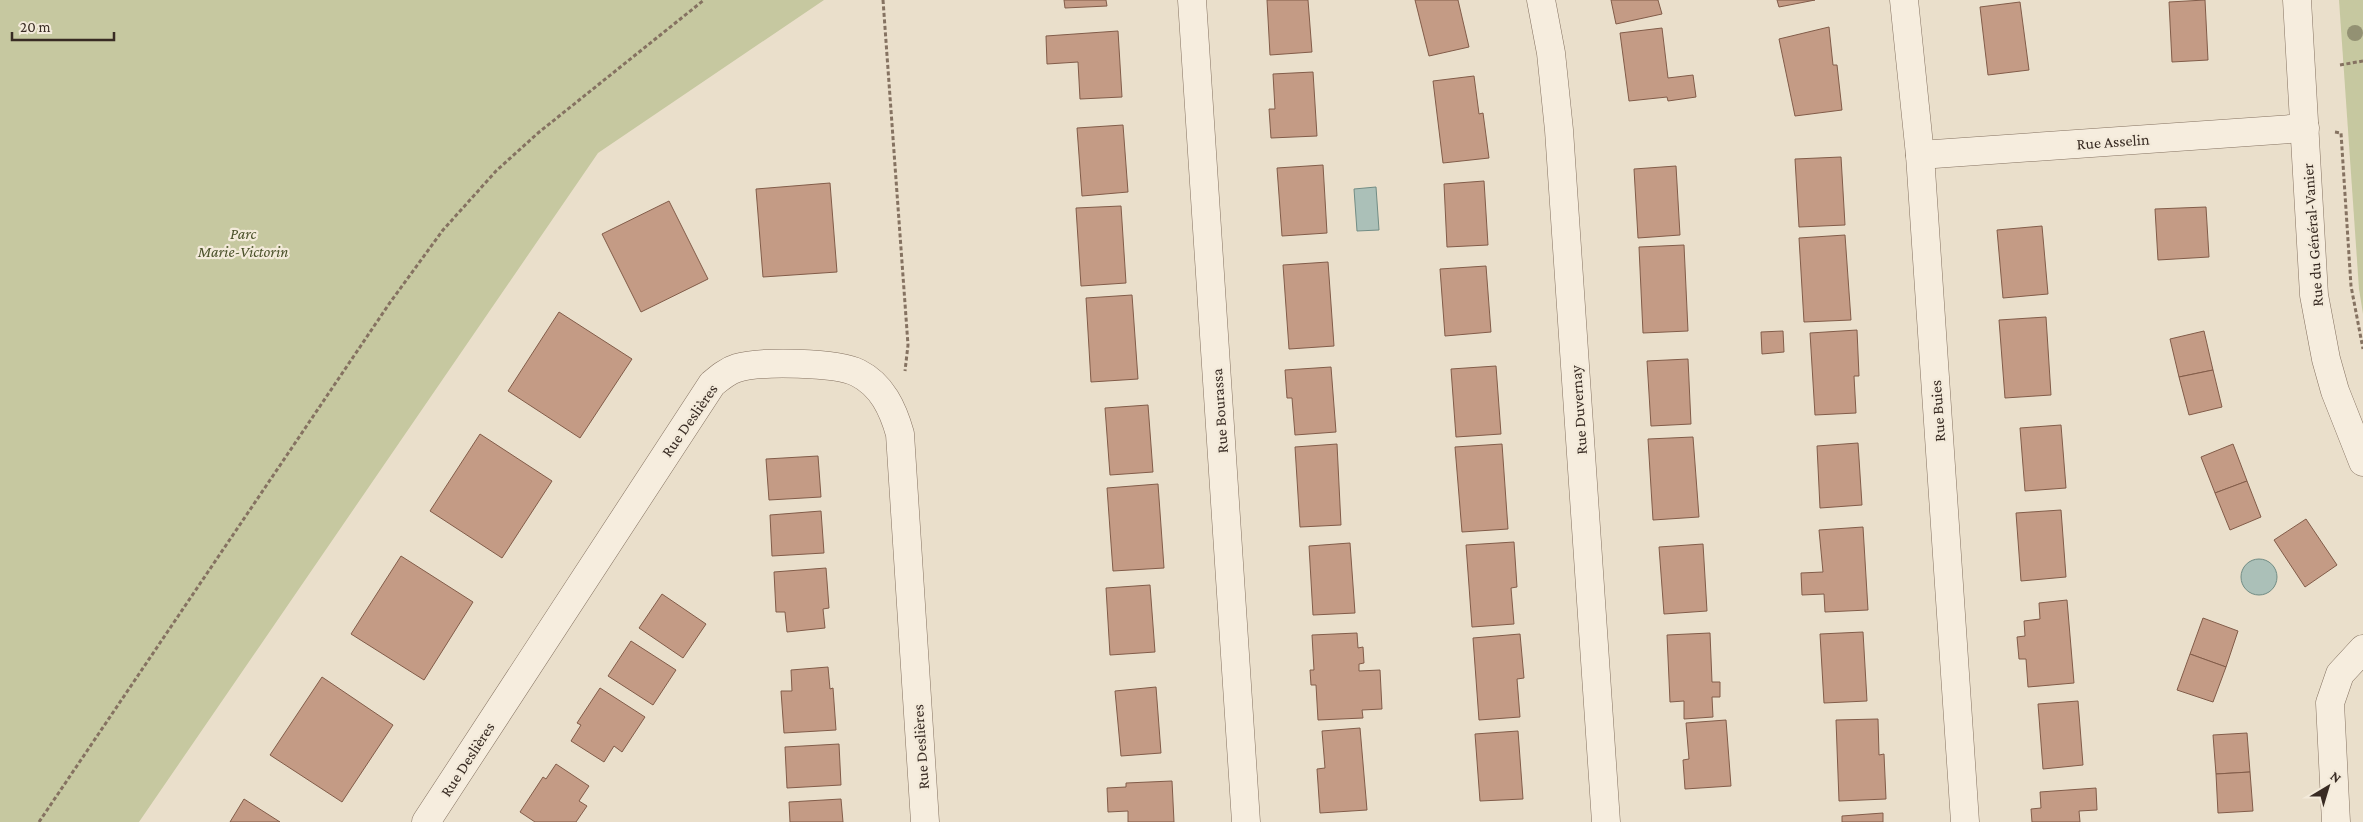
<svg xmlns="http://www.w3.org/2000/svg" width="2363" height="822" font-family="'Crimson Pro',serif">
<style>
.green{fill:#c6c8a0}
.water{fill:#abc0b8;stroke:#728d85}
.building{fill:#c49b85;stroke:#825c49}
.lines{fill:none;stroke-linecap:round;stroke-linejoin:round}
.street-casing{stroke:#857261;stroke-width:29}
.path{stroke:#857261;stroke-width:3;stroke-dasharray:4 2.5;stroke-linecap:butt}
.street{stroke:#f6edde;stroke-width:28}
.tree{fill:#939173}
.labels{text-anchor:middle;stroke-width:4.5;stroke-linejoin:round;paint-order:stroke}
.street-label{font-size:16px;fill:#382b23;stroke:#f3eada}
.park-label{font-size:16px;font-style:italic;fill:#4b522b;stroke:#f3eada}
</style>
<rect width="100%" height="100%" fill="#eadfcb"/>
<g class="green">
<path d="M0,0H824L598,153L139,822H0Z"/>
<path d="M2339,0H2363V314L2359,289Z"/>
</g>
<g class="water">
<path d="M1376,187L1379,230L1357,231L1354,189Z"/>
<circle cx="2259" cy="577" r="18"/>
</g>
<g class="building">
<path d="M1064,0H1106L1107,6L1065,8Z"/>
<path d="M1267,0H1308L1312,52L1270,55Z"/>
<path d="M1415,0H1458L1469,47L1429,56Z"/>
<path d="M1611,0H1658L1662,14L1616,24Z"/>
<path d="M1777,0H1815L1779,7Z"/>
<path d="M2205,0L2208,60L2172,62L2169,2Z"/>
<path d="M2020,2L2029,70L1988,75L1980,7Z"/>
<path d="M1829,27L1833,65H1837L1842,110L1795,116L1779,39Z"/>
<path d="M1662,28L1668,78L1693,75L1696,97L1668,101L1667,97L1629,101L1620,33Z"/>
<path d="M1118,31L1122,97L1080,99L1078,62L1047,64L1046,36Z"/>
<path d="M1313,72L1317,136L1271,138L1269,109H1275L1273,74Z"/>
<path d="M1474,76L1479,114L1483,113L1489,158L1443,163L1433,81Z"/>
<path d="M1123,125L1128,192L1082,196L1077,128Z"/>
<path d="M1841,157L1845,225L1799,227L1795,159Z"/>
<path d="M1323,165L1327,233L1282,236L1277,168Z"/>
<path d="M1676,166L1680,235L1638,238L1634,169Z"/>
<path d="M1484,181L1488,245L1447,247L1444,184Z"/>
<path d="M830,183L837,272L763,277L756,189Z"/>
<path d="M669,201L708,279L641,312L602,234Z"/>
<path d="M1121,206L1126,283L1081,286L1076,208Z"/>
<path d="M2206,207L2209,257L2158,260L2155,209Z"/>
<path d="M2042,226L2048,294L2003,298L1997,230Z"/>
<path d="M1845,235L1851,320L1804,322L1799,238Z"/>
<path d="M1684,245L1688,331L1643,333L1639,247Z"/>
<path d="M1328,262L1334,346L1289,349L1283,265Z"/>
<path d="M1486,266L1491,332L1445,336L1440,269Z"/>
<path d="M1132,295L1138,379L1091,382L1086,298Z"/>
<path d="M559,312L632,359L580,438L508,391Z"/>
<path d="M2046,317L2051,395L2005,398L1999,320Z"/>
<path d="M1857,330L1859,376H1854L1856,413L1815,415L1810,333Z"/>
<path d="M1783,331L1784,352L1762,354L1761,332Z"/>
<path d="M2204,331L2213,370L2179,377L2170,339Z"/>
<path d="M1688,359L1691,424L1651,426L1647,361Z"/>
<path d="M1496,366L1501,434L1456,437L1451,369Z"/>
<path d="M1331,367L1336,432L1295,435L1292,398H1287L1285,370Z"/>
<path d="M2213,370L2222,407L2189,415L2179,377Z"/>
<path d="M1148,405L1153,472L1110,475L1105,408Z"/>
<path d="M2061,425L2066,488L2025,491L2020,428Z"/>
<path d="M480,434L552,481L502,558L430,511Z"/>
<path d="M1693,437L1699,517L1653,520L1648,439Z"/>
<path d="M1858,443L1862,505L1820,508L1817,446Z"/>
<path d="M1337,444L1341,525L1300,527L1295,447Z"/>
<path d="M1502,444L1508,529L1462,532L1455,447Z"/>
<path d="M2233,444L2247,481L2215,493L2201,457Z"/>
<path d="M818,456L821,497L769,500L766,459Z"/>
<path d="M2247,481L2261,517L2230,530L2215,493Z"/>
<path d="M1158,484L1164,568L1113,571L1107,488Z"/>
<path d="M2061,510L2066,577L2021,581L2016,513Z"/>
<path d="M821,511L824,553L772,556L770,515Z"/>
<path d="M2306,519L2337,565L2305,587L2274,540Z"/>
<path d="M1863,527L1868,610L1825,612L1824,594L1802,595L1801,573L1823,572L1819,530Z"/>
<path d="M1514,542L1517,587L1511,588L1514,624L1472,627L1466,545Z"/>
<path d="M1350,543L1355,613L1313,615L1309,546Z"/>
<path d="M1703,544L1707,611L1664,614L1659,547Z"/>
<path d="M401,556L473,602L424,680L351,634Z"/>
<path d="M826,568L829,608L823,609L825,628L787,632L785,612H776L774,572Z"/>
<path d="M1150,585L1155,652L1110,655L1106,588Z"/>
<path d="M662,594L706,624L683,658L639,628Z"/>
<path d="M2067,600L2074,683L2028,687L2026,659H2019L2017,637L2025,636L2024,621L2040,619L2039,603Z"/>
<path d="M2203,618L2238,631L2226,667L2190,654Z"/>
<path d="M1863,632L1867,701L1824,703L1820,634Z"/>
<path d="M1357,633L1358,648L1363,647L1364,663L1359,664V671L1380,670L1382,709L1362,710L1363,718L1318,720L1316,685H1311L1310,670H1314L1312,635Z"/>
<path d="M1710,633L1712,682H1720V697H1712L1713,717L1684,719V701L1670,702L1667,635Z"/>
<path d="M1520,634L1524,678L1517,679L1520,717L1479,720L1473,638Z"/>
<path d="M631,641L676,670L653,705L608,676Z"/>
<path d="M2190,654L2226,667L2213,702L2177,690Z"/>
<path d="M828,667L830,689L833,688L836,730L784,733L781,691H792L791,670Z"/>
<path d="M322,677L393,725L342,802L270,755Z"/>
<path d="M1156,687L1161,753L1121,756L1115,691Z"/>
<path d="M600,688L645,717L622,752L614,746L604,762L571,741L581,725L577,723Z"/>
<path d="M2078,701L2083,765L2043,769L2038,704Z"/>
<path d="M1878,719L1879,755L1884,754L1886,799L1839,801L1836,720Z"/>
<path d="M1726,720L1731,786L1685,789L1683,760L1689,759L1686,723Z"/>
<path d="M1360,728L1367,810L1320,813L1317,769L1325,768L1322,731Z"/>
<path d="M1518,731L1523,799L1480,801L1475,734Z"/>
<path d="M2247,733L2250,772L2216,774L2213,735Z"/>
<path d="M839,744L841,785L787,788L785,747Z"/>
<path d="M556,764L589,786L579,801L587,806L576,822H535L520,812L543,777L546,779Z"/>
<path d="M2250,772L2253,811L2218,813L2216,774Z"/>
<path d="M1172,781L1174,822H1128V811L1108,812L1107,788L1126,787V783Z"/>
<path d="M2096,788L2097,810L2079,811L2080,822H2032L2031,809L2041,808L2040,792Z"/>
<path d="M244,799L280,822H230Z"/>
<path d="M841,799L843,822H790L789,802Z"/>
<path d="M1883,813V822H1842V816Z"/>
</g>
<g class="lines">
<defs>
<g id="street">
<path d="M1192,0L1246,822"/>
<path d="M1541,0L1551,53L1559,130L1606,822"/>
<path d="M1904,0L1920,155L1965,822"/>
<path d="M2297,0L2314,295L2326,359L2335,391L2363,462"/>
<path d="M1920,155L2305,128"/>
<path d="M426,822L712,384C719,378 727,371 737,368C760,361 837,362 858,373C882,385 893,409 900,434L925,822"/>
<path d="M2336,822L2330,703L2340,674L2363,649"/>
</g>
</defs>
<use href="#street" class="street-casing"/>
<g class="path">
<path d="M883,0L908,345L905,371"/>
<path d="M2340,65L2363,61"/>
<path d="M2335,132L2341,133L2351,286L2363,349"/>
<path d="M39,822L389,304L443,230L496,171L538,133L704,0"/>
</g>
<use href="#street" class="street"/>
</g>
<circle class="tree" cx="2355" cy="33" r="8"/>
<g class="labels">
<g class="street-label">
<text transform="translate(2113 141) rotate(-4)" y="6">Rue Asselin</text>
<text transform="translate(2312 235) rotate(-94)" y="6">Rue du Général-Vanier</text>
<text transform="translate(1578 410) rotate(-94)" y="6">Rue Duvernay</text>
<text transform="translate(1219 411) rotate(-94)" y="6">Rue Bourassa</text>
<text transform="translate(1937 411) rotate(-94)" y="6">Rue Buies</text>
<text transform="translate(689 420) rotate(-55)" y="6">Rue Deslières</text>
<text transform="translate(920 747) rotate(-94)" y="6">Rue Deslières</text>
<text transform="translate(467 759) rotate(-57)" y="6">Rue Deslières</text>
</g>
<g class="park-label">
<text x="243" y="239">Parc<tspan x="243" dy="18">Marie-Victorin</tspan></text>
</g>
</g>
<g transform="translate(2328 787) rotate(38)" stroke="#f3eada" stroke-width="4" paint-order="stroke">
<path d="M0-4L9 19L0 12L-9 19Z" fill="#382b23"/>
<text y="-8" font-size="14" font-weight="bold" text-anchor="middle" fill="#382b23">N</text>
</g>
<path d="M12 32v8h102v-8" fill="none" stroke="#382b23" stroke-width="2.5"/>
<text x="20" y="32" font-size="15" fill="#382b23" stroke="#f3eada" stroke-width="4" paint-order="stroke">20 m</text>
</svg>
